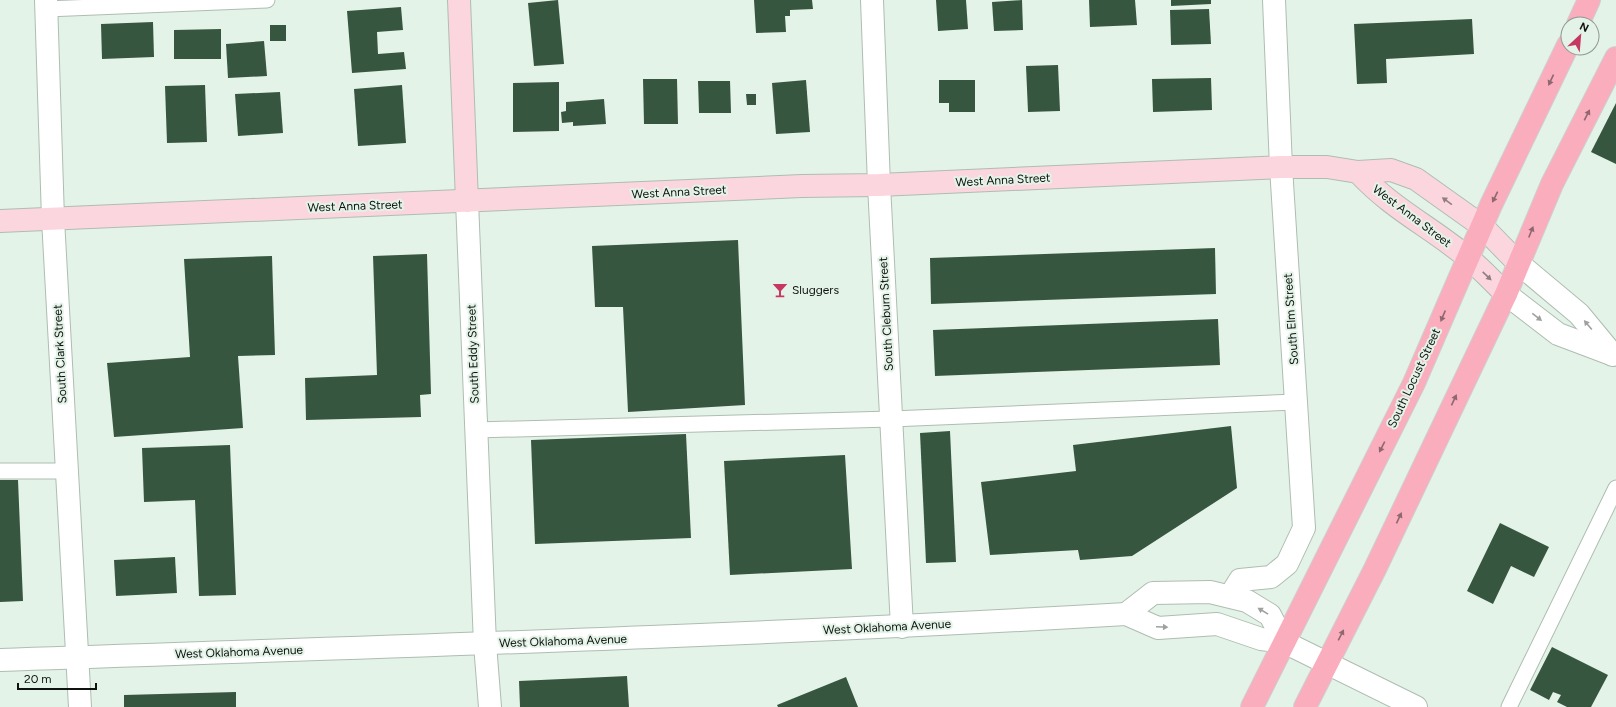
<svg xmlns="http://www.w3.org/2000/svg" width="1616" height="707" font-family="Figtree,sans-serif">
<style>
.building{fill:#375640}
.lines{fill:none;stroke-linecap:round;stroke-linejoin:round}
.service-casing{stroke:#aebdb2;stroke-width:17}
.minor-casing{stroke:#aebdb2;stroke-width:24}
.tertiary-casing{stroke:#aebdb2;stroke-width:24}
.secondary-casing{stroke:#aebdb2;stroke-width:24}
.primary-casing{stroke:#cfd0cf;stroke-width:24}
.service{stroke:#fff;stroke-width:15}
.minor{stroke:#fff;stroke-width:22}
.tertiary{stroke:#fff;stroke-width:22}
.secondary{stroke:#fcd6de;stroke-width:22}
.primary{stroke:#f9adbd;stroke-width:22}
.oneway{fill:#8f686f}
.oneway2{fill:#917e81}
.oneway3{fill:#9fa19f}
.labels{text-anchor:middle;stroke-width:4;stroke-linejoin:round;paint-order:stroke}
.street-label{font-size:12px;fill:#0e130f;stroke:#e4f3e8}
.poi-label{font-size:12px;fill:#0e130f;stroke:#e4f3e8;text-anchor:start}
</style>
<rect width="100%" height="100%" fill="#e4f3e8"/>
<g class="building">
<path d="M558,0L564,64L534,66L528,3Z"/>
<path d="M754,0H812L813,9L790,10V16H785L786,32L756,33Z"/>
<path d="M936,0H966L968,29L938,31Z"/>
<path d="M1022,0L1023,30L994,31L992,2Z"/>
<path d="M1089,0H1135L1137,25L1090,27Z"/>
<path d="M1171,0H1211V4L1171,6Z"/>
<path d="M401,7L403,30L377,32L378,54L404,52L406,69L352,73L347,11Z"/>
<path d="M1209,9L1211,44L1171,45L1170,10Z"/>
<path d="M1472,19L1474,54L1386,59L1387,83L1357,84L1354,24Z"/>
<path d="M153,22L154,57L102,59L101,24Z"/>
<rect x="270" y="25" width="16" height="16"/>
<path d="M221,29V59H174V30Z"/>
<path d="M264,41L267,76L228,78L226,44Z"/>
<path d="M1058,65L1060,111L1028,112L1026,66Z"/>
<path d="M1211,78L1212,110L1153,112L1152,79Z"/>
<path d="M643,79H677L678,124H644Z"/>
<path d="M806,80L810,132L776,134L772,83Z"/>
<path d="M939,80H975V112H949V103H939Z"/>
<path d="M698,81H730L731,113H699Z"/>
<path d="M559,82V131L513,132V83Z"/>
<path d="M205,85L207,142L167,143L165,86Z"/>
<path d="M402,85L406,143L358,146L354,89Z"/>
<path d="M280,92L283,133L238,136L235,94Z"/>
<path d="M746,94H756V105H747Z"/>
<path d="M604,99L606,124L573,126V122L562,123L561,112L566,111V102Z"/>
<path d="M1616,103V164L1591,152Z"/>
<path d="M738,240L745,405L628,412L623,307H595L592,246Z"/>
<path d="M1215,248L1216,294L931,304L930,258Z"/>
<path d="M427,254L431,394L420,395L421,417L306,420L305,378L377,375L373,256Z"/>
<path d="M272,256L275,355L238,356L243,428L114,437L107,363L190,357L184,259Z"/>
<path d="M1218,319L1220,365L935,376L933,330Z"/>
<path d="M1231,426L1237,488L1132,556L1080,560L1078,550L990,555L981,482L1076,471L1073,445Z"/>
<path d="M950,431L956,562L926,563L920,433Z"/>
<path d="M686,434L691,538L535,544L531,440Z"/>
<path d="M230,445L236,595L199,596L195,500L144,502L142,448Z"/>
<path d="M845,455L852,569L730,575L724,461Z"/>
<path d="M0,480H18L23,601L0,602Z"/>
<path d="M1500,523L1549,547L1534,577L1511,566L1493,604L1467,591Z"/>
<path d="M175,557L177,593L116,596L114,560Z"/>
<path d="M1552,647L1608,675L1591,707H1567L1557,702L1561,695L1553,692L1549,700L1530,690Z"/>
<path d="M627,676L629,707H520L519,681Z"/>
<path d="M846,677L858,707H778L777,705Z"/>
<path d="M236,692V707H124V695Z"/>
</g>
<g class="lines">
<defs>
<g id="service">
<path d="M46,9L267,0"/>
<path d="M476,430L891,419L1296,402"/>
<path d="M0,471H67"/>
<path d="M1509,707L1616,488"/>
</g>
<g id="minor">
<path d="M46,0L53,219L80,707"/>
<path d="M872,0L879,185L902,627"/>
<path d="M467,201L485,644L490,707"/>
<path d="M1230,596L1240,580L1271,577L1287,564L1304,528L1281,167L1274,0"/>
<path d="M1126,614L1153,593L1210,592L1247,601L1270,615L1284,642"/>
<path d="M0,660C375,647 751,636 1126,614L1158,628L1217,624L1261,639L1284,642L1416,707"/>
</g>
<g id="tertiary">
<path d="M1518,263L1579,314L1613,355"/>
<path d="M1506,294L1558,334L1611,354"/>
</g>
<g id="secondary">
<path d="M459,0L467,201"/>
<path d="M1358,172C1392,209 1431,227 1468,258C1482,269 1493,282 1506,294"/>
<path d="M0,221L802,186L879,185L1281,167H1327L1358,172L1391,170L1416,179L1482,226L1518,263"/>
</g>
<g id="primary">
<path d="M1578,24L1589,0"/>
<path d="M1252,707L1414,383L1491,205L1568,45"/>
<path d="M1305,707L1375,569L1506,294L1552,184L1616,58"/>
</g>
</defs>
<use href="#service" class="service-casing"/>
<use href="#minor" class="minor-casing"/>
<use href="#tertiary" class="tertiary-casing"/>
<use href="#secondary" class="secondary-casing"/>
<use href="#primary" class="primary-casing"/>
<use href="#service" class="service"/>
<use href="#minor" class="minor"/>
<use href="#tertiary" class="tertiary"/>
<use href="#secondary" class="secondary"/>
<use href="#primary" class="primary"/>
</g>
<defs><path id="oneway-solid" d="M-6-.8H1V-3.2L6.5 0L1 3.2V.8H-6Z"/></defs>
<g class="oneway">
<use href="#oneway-solid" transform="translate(1551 80) rotate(115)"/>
<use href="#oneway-solid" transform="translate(1587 115) rotate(-63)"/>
<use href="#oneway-solid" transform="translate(1495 197) rotate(116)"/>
<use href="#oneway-solid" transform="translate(1531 232) rotate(-68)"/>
<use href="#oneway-solid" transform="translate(1443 316) rotate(113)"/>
<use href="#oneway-solid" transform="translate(1454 400) rotate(-65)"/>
<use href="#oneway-solid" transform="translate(1382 447) rotate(117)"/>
<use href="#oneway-solid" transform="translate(1399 518) rotate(-65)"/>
<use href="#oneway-solid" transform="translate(1341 635) rotate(-63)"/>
</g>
<g class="oneway2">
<use href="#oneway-solid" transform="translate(1447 201) rotate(-144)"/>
<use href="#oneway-solid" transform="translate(1487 276) rotate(44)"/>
</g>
<g class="oneway3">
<use href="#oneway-solid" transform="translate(1537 317) rotate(38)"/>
<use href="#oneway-solid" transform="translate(1588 325) rotate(-130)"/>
<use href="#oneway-solid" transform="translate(1263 611) rotate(-149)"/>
<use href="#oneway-solid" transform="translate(1162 627) rotate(2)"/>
</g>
<defs>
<symbol id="bar-bare" viewBox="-9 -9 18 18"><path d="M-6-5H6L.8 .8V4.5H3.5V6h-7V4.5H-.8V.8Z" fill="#c6385f" stroke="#e4f3e8" stroke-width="2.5" paint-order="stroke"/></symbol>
</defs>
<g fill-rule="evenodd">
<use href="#bar-bare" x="769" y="279" width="22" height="22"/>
</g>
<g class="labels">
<g class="street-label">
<text transform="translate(1003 180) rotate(-3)" y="4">West Anna Street</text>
<text transform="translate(679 192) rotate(-3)" y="4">West Anna Street</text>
<text transform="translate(355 206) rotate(-2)" y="4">West Anna Street</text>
<text transform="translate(1412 216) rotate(37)" y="4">West Anna Street</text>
<text transform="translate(886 314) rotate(-93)" y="4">South Cleburn Street</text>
<text transform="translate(1291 319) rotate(-94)" y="4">South Elm Street</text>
<text transform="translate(60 354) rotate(-93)" y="4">South Clark Street</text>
<text transform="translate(473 354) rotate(-92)" y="4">South Eddy Street</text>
<text transform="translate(1414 378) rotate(-65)" y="4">South Locust Street</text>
<text transform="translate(887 627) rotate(-3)" y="4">West Oklahoma Avenue</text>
<text transform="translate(563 641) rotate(-2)" y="4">West Oklahoma Avenue</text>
<text transform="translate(239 652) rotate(-2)" y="4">West Oklahoma Avenue</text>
</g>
<g class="poi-label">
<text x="792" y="294">Sluggers</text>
</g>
</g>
<g transform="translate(1580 36) rotate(26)"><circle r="19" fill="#e4f3e8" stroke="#8e9991"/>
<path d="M0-3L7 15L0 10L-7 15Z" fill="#c6385f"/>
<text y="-6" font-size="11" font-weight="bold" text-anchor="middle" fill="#0e130f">N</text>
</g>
<path d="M18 683v6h78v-6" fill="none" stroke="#0e130f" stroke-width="2"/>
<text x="24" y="683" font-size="12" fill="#0e130f" stroke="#e4f3e8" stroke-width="3" paint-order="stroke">20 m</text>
</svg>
